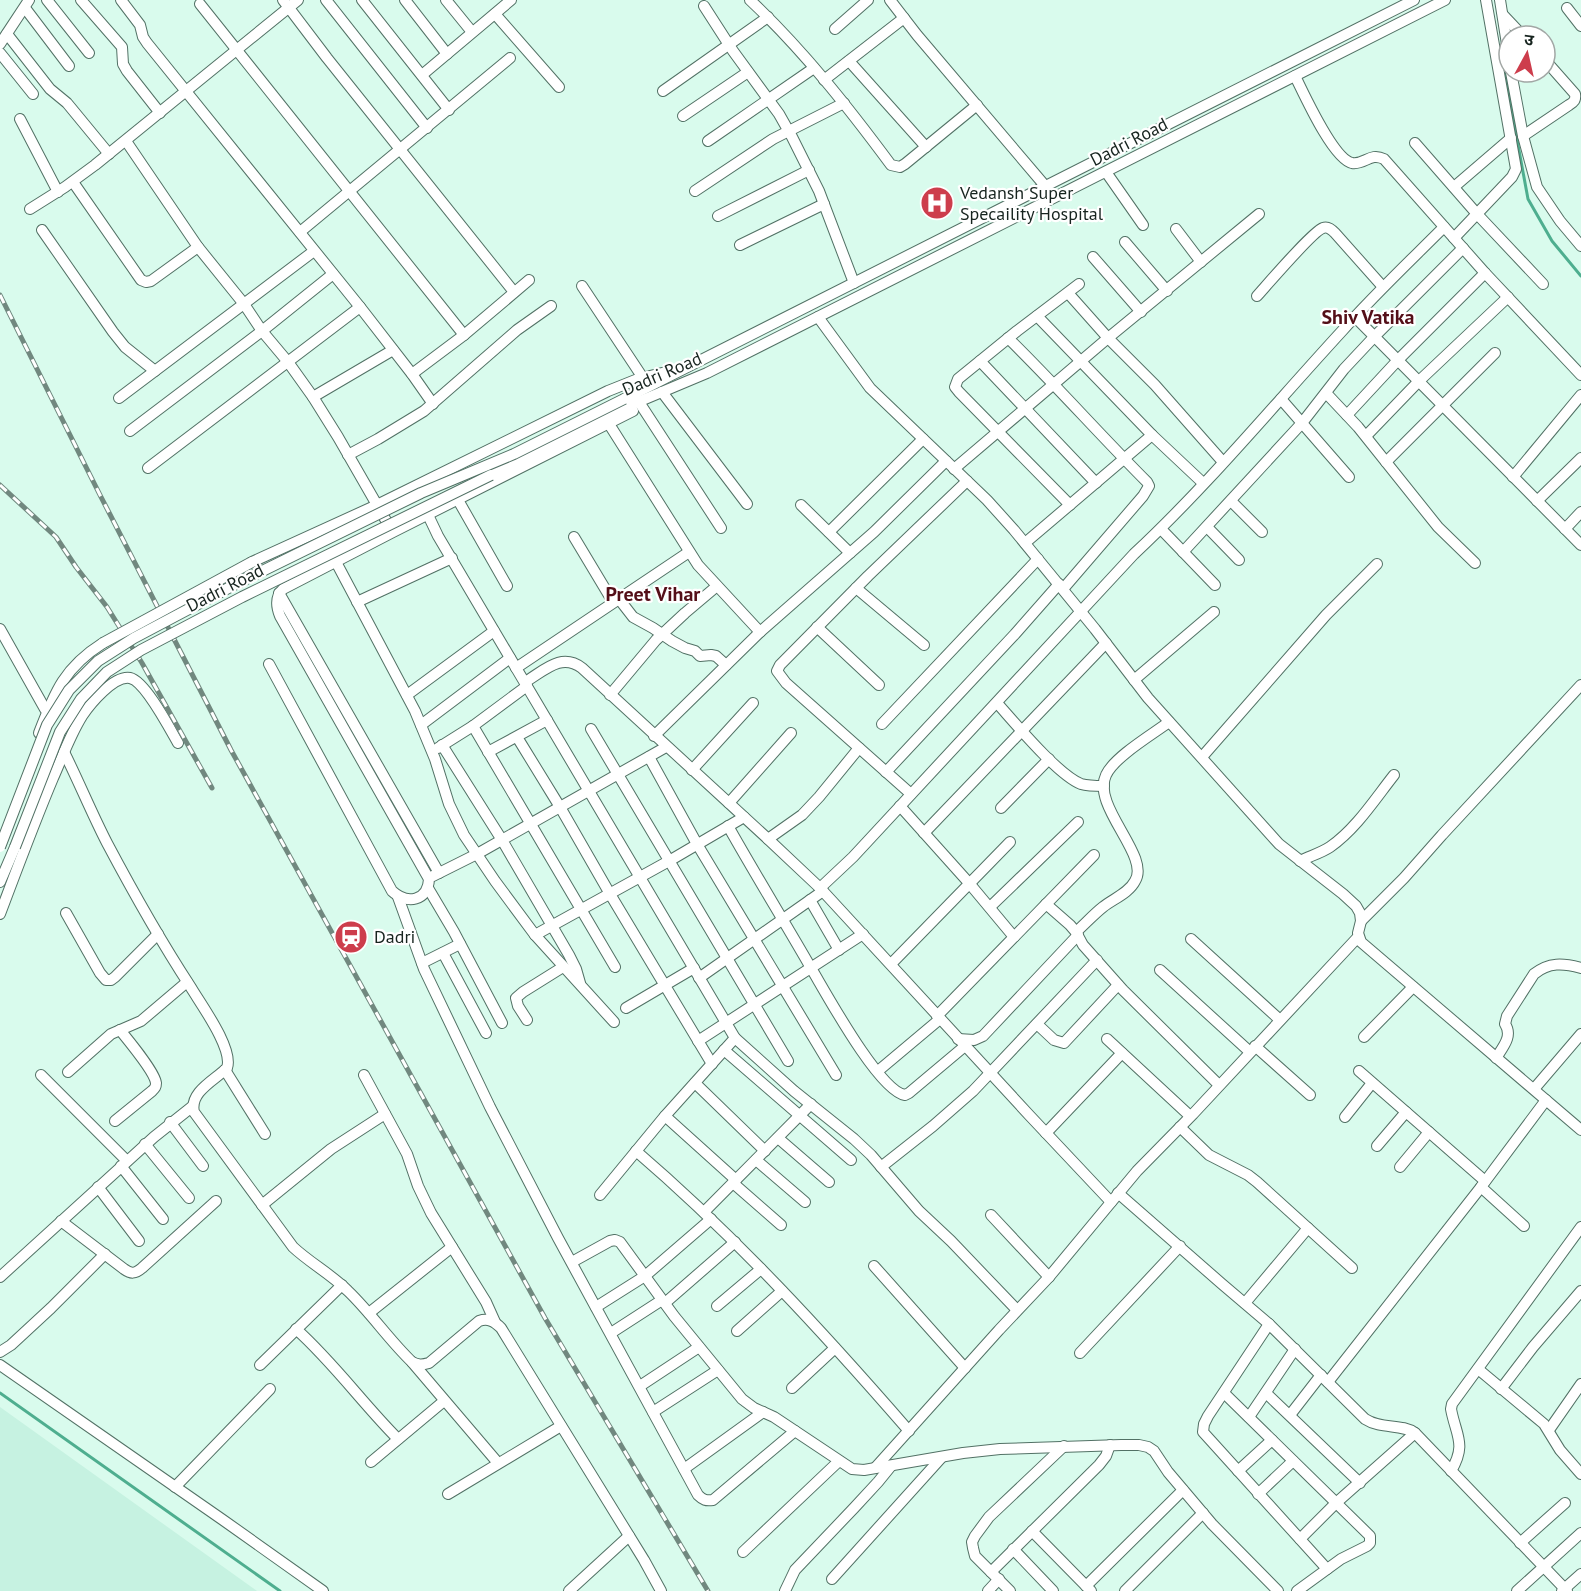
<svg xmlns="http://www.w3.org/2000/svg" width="1581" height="1591" font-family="'PT Sans','Noto Sans Devanagari',sans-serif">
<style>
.built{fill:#c6f2e1}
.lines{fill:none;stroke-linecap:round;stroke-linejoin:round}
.stream{stroke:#4eae8f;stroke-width:3}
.minor-casing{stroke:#527165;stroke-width:12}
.minor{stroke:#fff;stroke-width:10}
.rail-casing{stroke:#71887f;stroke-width:5}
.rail{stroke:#fff;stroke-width:3;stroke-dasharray:9;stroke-linecap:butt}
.minor-bridge-casing{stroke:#527165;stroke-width:12;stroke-linecap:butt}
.minor-bridge{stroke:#fff;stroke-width:10}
.labels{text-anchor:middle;stroke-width:4.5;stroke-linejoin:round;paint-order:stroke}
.street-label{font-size:18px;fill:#17241f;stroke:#fff}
.poi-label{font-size:18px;fill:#17241f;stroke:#fff;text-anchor:start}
.neighbourhood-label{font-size:20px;font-weight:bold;fill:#540f18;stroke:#fff}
</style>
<rect width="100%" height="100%" fill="#d9fbed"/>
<path class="built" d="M0,1407L257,1591H0Z"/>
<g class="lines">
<g class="stream">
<path d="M1504,69L1528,199L1552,241L1581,276"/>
<path d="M0,1393L280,1591"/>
</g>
<defs>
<g id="minor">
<path d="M47,0L89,53"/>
<path d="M81,0L122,47L123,64L127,71L160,113"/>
<path d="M121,0L140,25L143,37L147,43L360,307L412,374L433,404"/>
<path d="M283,0L327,58L514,292"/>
<path d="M326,0L427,128"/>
<path d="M362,0L449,110"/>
<path d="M405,0L447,54"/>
<path d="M446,0L472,32"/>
<path d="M750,0C803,50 848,107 891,165L900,167L905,164L977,105"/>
<path d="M890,0L917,35L1046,187"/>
<path d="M1500,0L1509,57"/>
<path d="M200,4L464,335"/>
<path d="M704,6L733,51L779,114L792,137L819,191L854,283"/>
<path d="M25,8L69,66"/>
<path d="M1567,8L1581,26"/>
<path d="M495,14L559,87"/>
<path d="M1503,15L1523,36"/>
<path d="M835,29L868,0"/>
<path d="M7,34L50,89L67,103L109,154"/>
<path d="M0,44L29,0"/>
<path d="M0,53L33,94"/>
<path d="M849,61L926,147"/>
<path d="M1511,72L1523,136L1537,187L1560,221L1581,246"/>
<path d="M422,75L511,0"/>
<path d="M1295,76C1304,94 1333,159 1352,163C1365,165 1370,152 1384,159L1485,273L1581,375"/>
<path d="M824,80L904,18"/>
<path d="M663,91L768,17"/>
<path d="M683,116L748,72"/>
<path d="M20,119L58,192"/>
<path d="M1523,136L1569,105C1574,102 1576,100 1575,94L1545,60"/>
<path d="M126,141L198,247L244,304L262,331L288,362L313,397L338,437L392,531"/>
<path d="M708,141L814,68"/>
<path d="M1415,143L1477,214L1543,284"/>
<path d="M1106,172L1143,225"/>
<path d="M73,182L141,280L146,282L151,281L198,247"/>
<path d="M1454,187L1511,138"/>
<path d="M695,191L773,139L844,103"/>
<path d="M30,209L65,187L95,165L298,0"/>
<path d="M718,216L809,170"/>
<path d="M1176,229L1201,262"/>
<path d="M42,230L113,332L125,347L155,371"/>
<path d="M300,232L510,58"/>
<path d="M1454,238L1512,177L1516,169L1486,0"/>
<path d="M1125,242L1167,291"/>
<path d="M740,245L824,204"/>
<path d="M1093,257L1141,312"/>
<path d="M582,286L643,378"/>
<path d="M1068,293L1108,338L1155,385L1223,462"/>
<path d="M1257,296C1267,285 1313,231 1323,228C1328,226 1332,230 1335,233L1383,287"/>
<path d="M1037,316L1152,435L1203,483"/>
<path d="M818,317L870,388L987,500L1014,530L1095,629L1148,698L1279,844L1343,894L1356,906L1360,913L1361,921L1358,933L1361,942L1581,1130"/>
<path d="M1355,317L1581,545"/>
<path d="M1008,338C1056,385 1100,435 1147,482L1149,486L1143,496L1063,589"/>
<path d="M980,361L1096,483"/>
<path d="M412,374L464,335L529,280"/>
<path d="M662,392L747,504"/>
<path d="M1326,393L1358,427L1438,527L1475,563"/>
<path d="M313,397L393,350"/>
<path d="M119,398L314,251"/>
<path d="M624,399L1414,0"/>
<path d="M1281,399L1349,477"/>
<path d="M639,402L721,528"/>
<path d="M1347,415L1398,360L1485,273"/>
<path d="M609,424L698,565L760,632"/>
<path d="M130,431L262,331L333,274"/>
<path d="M1366,436L1419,381L1508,297"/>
<path d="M348,455L378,439L424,411L517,330L551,306"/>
<path d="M1386,462L1495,353"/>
<path d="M148,468L360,307"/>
<path d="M954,469L1108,338L1259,214"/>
<path d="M491,475L626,407L707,373L1445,0"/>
<path d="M1513,477L1581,395"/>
<path d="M458,500L507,586"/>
<path d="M1231,501L1262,532"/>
<path d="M1537,501L1581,458"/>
<path d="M801,505L850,553"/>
<path d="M1070,505L959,392L955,387L958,379L1017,331L1079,284"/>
<path d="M428,515L438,536L735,1038L794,1091L854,1139L871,1155L919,1211L951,1241L1017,1310"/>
<path d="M1207,527L1239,560"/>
<path d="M1161,529L1215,585"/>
<path d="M1565,529L1581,512"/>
<path d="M829,532L923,439"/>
<path d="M574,537L613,602"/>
<path d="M1025,543L1152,435"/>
<path d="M1183,552L1302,423L1344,369L1374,337L1463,248"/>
<path d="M252,562L377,505L608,391L638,379L666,372"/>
<path d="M336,562L415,711L435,759L449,804L464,835L495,881L535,935L614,1022"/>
<path d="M856,588L924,645"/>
<path d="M279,593L439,873"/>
<path d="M619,599L633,617L653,628L672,641L685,648L695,651L700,656L711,655L716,656L726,665"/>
<path d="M357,602L452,558"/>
<path d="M817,627L879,685"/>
<path d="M0,629L45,709"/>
<path d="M269,664L392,891C407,905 428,901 429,879L280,616C276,606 275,597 283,589L393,532L633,411"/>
<path d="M516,668L689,552"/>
<path d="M1134,680L1214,612"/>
<path d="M525,682C544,671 561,652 582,668L768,839L820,888L1030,1116L1111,1202"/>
<path d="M407,695L494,631"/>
<path d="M610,695L656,640L685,613L717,586"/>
<path d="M997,703C1015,723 1058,775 1081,784C1088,786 1096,786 1104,786"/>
<path d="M882,724L1038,559"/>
<path d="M421,725L510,658"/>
<path d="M473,726L615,967"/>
<path d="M591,729L788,1061"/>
<path d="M39,733C55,691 65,667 103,643"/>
<path d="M654,736L760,632L874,532L946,461"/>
<path d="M517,737L560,807L610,894L712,1064"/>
<path d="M442,745L502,840L569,955L576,969L580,983"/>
<path d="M438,748L473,726L527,686"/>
<path d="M64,752C79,782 92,814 107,843C133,892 160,940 190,986C200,1003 234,1049 227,1068C215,1080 189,1092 194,1112L293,1247C310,1263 331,1274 348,1291C371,1313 389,1340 412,1362C418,1365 422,1365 429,1363L479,1321C488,1318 494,1321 501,1328L644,1560L661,1591"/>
<path d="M488,752L547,720"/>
<path d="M649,757L697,844L836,1075"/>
<path d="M1202,757L1326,615L1377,564"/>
<path d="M692,770L753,703"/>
<path d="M886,772L1015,634L1059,584"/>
<path d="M911,794L786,683L777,671L780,665L868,576L967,481"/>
<path d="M729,803L791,733"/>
<path d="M900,806L969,883L1014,937"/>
<path d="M1001,808L1049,759"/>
<path d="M728,826C755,874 784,921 811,968C826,993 879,1091 905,1095L909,1093L965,1046"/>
<path d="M924,833L1106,643"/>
<path d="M768,839L802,815L819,797L859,748"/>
<path d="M1300,861C1310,856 1321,853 1330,847C1356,829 1375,799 1394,775"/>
<path d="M433,876L477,854L666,747"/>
<path d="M0,882L15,847"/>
<path d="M428,888L454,932L502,1023"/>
<path d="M820,888L853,857L1134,554C1208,485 1273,406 1342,331C1374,295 1410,261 1444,227"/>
<path d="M398,897L424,969L490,1107L558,1238L698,1495C703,1500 706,1501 713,1500L795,1431"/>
<path d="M810,900L839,950"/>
<path d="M1046,904L1070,925L1076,932L1083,945L1123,990L1219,1085"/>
<path d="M990,907L1078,822"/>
<path d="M66,913L100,973L106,980H111L115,977L158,934"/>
<path d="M0,914C17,869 34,823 53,778C62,758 70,735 82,716C90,704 114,675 130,678C145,681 170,729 178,743"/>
<path d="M1361,921L1404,878L1442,835L1581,685"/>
<path d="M1076,932C1085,924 1094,914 1103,907C1113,899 1129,893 1135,881C1151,856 1091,806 1106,775C1114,757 1153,734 1169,722"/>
<path d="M535,935L669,861L744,817"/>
<path d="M1191,939L1280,1020"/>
<path d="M443,953L486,1033"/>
<path d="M422,963L460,944"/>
<path d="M891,964L1010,842"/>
<path d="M1160,970L1250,1052"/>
<path d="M699,978L823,891"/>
<path d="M626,1008L694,968"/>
<path d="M937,1016L1094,855"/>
<path d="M527,1020L518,1006L516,998L523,992L563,967"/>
<path d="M1037,1024L1054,1040L1064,1043L1118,985"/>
<path d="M1364,1037L1413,987"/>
<path d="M958,1039L974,1040L983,1036L1078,935"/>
<path d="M1107,1039L1190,1116"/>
<path d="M698,1041L863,934"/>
<path d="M1255,1046L1310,1095"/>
<path d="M724,1050L851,1160"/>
<path d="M1496,1058C1503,1047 1513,1036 1505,1024L1507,1016L1534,974C1549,962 1563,963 1581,968"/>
<path d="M225,1070L265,1134"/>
<path d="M878,1071L940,1019"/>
<path d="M1359,1071L1485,1181"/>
<path d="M68,1072L111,1034L141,1021L187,982"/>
<path d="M41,1075L127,1161"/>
<path d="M364,1075L407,1154L418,1186L431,1213L486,1302L495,1322"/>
<path d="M695,1083L765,1151"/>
<path d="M1534,1089L1581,1034"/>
<path d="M665,1116L736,1180"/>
<path d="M1345,1117L1372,1083"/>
<path d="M115,1121L152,1091C155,1088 156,1087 156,1083C155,1072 128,1040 120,1030"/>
<path d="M170,1122L203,1166"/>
<path d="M1180,1127L1209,1155L1248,1175L1257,1182L1352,1268"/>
<path d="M1046,1133L1122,1053"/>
<path d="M778,1138L829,1182"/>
<path d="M145,1144L189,1198"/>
<path d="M1377,1146L1406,1112"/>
<path d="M636,1151C735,1236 823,1332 909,1431"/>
<path d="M756,1160L805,1202"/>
<path d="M121,1166L163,1219"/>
<path d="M881,1167L933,1126L973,1091L1097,960"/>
<path d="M1400,1167L1429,1132"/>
<path d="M733,1183L781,1225"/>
<path d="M98,1187L139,1241"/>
<path d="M1481,1187L1524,1226"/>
<path d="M1118,1193L1222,1284L1269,1324L1365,1419C1382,1430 1401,1423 1415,1433L1567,1591"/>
<path d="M600,1195L665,1116L735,1038"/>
<path d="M262,1205L331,1149L385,1114"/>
<path d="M704,1212L811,1104"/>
<path d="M991,1215L1049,1277"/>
<path d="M61,1221L124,1269C131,1274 135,1274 142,1268L216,1201"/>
<path d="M572,1262L610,1241L615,1240L620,1242L674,1316L742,1399L754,1408L774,1417L852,1469L864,1470L963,1453L1000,1449L1121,1445H1139L1148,1447L1154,1451L1168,1472L1212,1524L1278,1591"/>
<path d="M874,1266L965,1368"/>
<path d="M0,1277L154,1137L193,1106"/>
<path d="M665,1303L735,1242"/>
<path d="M1245,1303L1308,1228"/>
<path d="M717,1306L761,1269"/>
<path d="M596,1307L645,1276L711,1219"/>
<path d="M369,1313L452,1247"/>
<path d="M1269,1324L1208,1416L1204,1424L1203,1432L1327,1569"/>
<path d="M296,1329C334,1363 363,1404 398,1439"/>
<path d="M737,1331L782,1291"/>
<path d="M611,1333L662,1300"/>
<path d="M0,1352L11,1345L51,1308L105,1254"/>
<path d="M1080,1353L1180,1246"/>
<path d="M412,1362L498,1463"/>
<path d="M0,1365L223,1520L323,1591"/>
<path d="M260,1365L342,1285"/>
<path d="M1478,1369L1544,1424L1560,1450L1581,1474"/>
<path d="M1328,1382L1481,1187L1546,1100"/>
<path d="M640,1386L699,1347"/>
<path d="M792,1388L835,1348"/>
<path d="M1501,1389L1533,1347L1581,1291"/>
<path d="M1224,1393L1370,1536V1543L1367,1546L1341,1559L1297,1591"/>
<path d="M1266,1393L1360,1483"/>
<path d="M653,1412L718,1370"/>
<path d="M1290,1415L1321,1375"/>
<path d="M1249,1417L1295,1349"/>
<path d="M1549,1430L1581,1384"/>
<path d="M371,1462L444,1401"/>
<path d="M875,1468L999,1330L1049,1277L1137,1171L1193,1114L1358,937"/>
<path d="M684,1469L763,1412"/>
<path d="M1238,1471L1272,1440"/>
<path d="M1451,1471C1467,1444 1456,1436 1451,1409L1452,1404L1581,1227"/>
<path d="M175,1487L270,1389"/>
<path d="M448,1494L561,1426"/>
<path d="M1258,1494L1293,1461"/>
<path d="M1032,1531L1091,1591"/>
<path d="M1300,1539L1336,1503L1415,1433"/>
<path d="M1520,1543L1565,1503"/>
<path d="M1013,1549L1053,1591"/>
<path d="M743,1552L839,1461"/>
<path d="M991,1572L1099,1465L1106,1456L1110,1445"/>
<path d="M832,1579L942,1457"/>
<path d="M1086,1586L1183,1490"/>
<path d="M569,1591L629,1536"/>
<path d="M785,1591L795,1570L854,1508L878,1482L891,1466"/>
<path d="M988,1591L999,1579"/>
<path d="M1010,1591L975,1556L973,1548L972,1542L975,1536L989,1517L1064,1446"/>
<path d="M1125,1591L1203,1513"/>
<path d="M1517,1591L1581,1533"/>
<path d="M1562,1591L1581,1574"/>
</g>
</defs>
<use href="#minor" class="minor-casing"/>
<use href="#minor" class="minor"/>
<defs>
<g id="rail">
<path d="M0,295L100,495L231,750L545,1318L708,1591"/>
<path d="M0,485L56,537L76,567L107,607L142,663L212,788"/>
</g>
</defs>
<use href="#rail" class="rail-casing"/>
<use href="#rail" class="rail"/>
<defs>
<g id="minor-bridge">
<path d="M103,643L252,562"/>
<path d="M0,847L47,725L69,690L98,661L134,638L236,584L421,493L514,454L624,399"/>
<path d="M15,847L60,732L81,699L107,672L141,650L242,597L491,475"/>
</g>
</defs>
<use href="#minor-bridge" class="minor-bridge-casing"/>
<use href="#minor-bridge" class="minor-bridge"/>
</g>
<defs>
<symbol id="hospital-disc" viewBox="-11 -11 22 22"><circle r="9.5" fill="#cd3d4c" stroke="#fff"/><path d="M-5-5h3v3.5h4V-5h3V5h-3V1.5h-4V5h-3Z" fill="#fff"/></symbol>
<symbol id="station-disc" viewBox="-11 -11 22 22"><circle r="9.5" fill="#cd3d4c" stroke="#fff"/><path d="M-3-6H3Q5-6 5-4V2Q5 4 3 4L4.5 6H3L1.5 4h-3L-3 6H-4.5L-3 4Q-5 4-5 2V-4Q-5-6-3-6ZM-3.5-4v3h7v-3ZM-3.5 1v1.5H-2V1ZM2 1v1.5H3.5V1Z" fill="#fff"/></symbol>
</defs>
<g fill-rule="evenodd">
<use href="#hospital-disc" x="918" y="184" width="38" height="38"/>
<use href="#station-disc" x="332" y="918" width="38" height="38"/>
</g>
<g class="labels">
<g class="street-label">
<text transform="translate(1129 142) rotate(-27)" y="6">Dadri Road</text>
<text transform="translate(662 374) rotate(-23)" y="6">Dadri Road</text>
<text transform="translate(225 588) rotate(-27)" y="6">Dadri Road</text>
</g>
<g class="poi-label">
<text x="960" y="199">Vedansh Super<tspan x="960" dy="21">Specaility Hospital</tspan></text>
<text x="374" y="943">Dadri</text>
</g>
<g class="neighbourhood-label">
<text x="1368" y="324">Shiv Vatika</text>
<text x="653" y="601">Preet Vihar</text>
</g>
</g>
<g transform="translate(1527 54) rotate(8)"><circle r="28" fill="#ffffff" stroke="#a2a7a5" stroke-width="1.5"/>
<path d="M0-4.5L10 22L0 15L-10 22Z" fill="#cd3d4c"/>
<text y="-9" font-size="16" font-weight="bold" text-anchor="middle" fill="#17241f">उ</text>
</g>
</svg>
